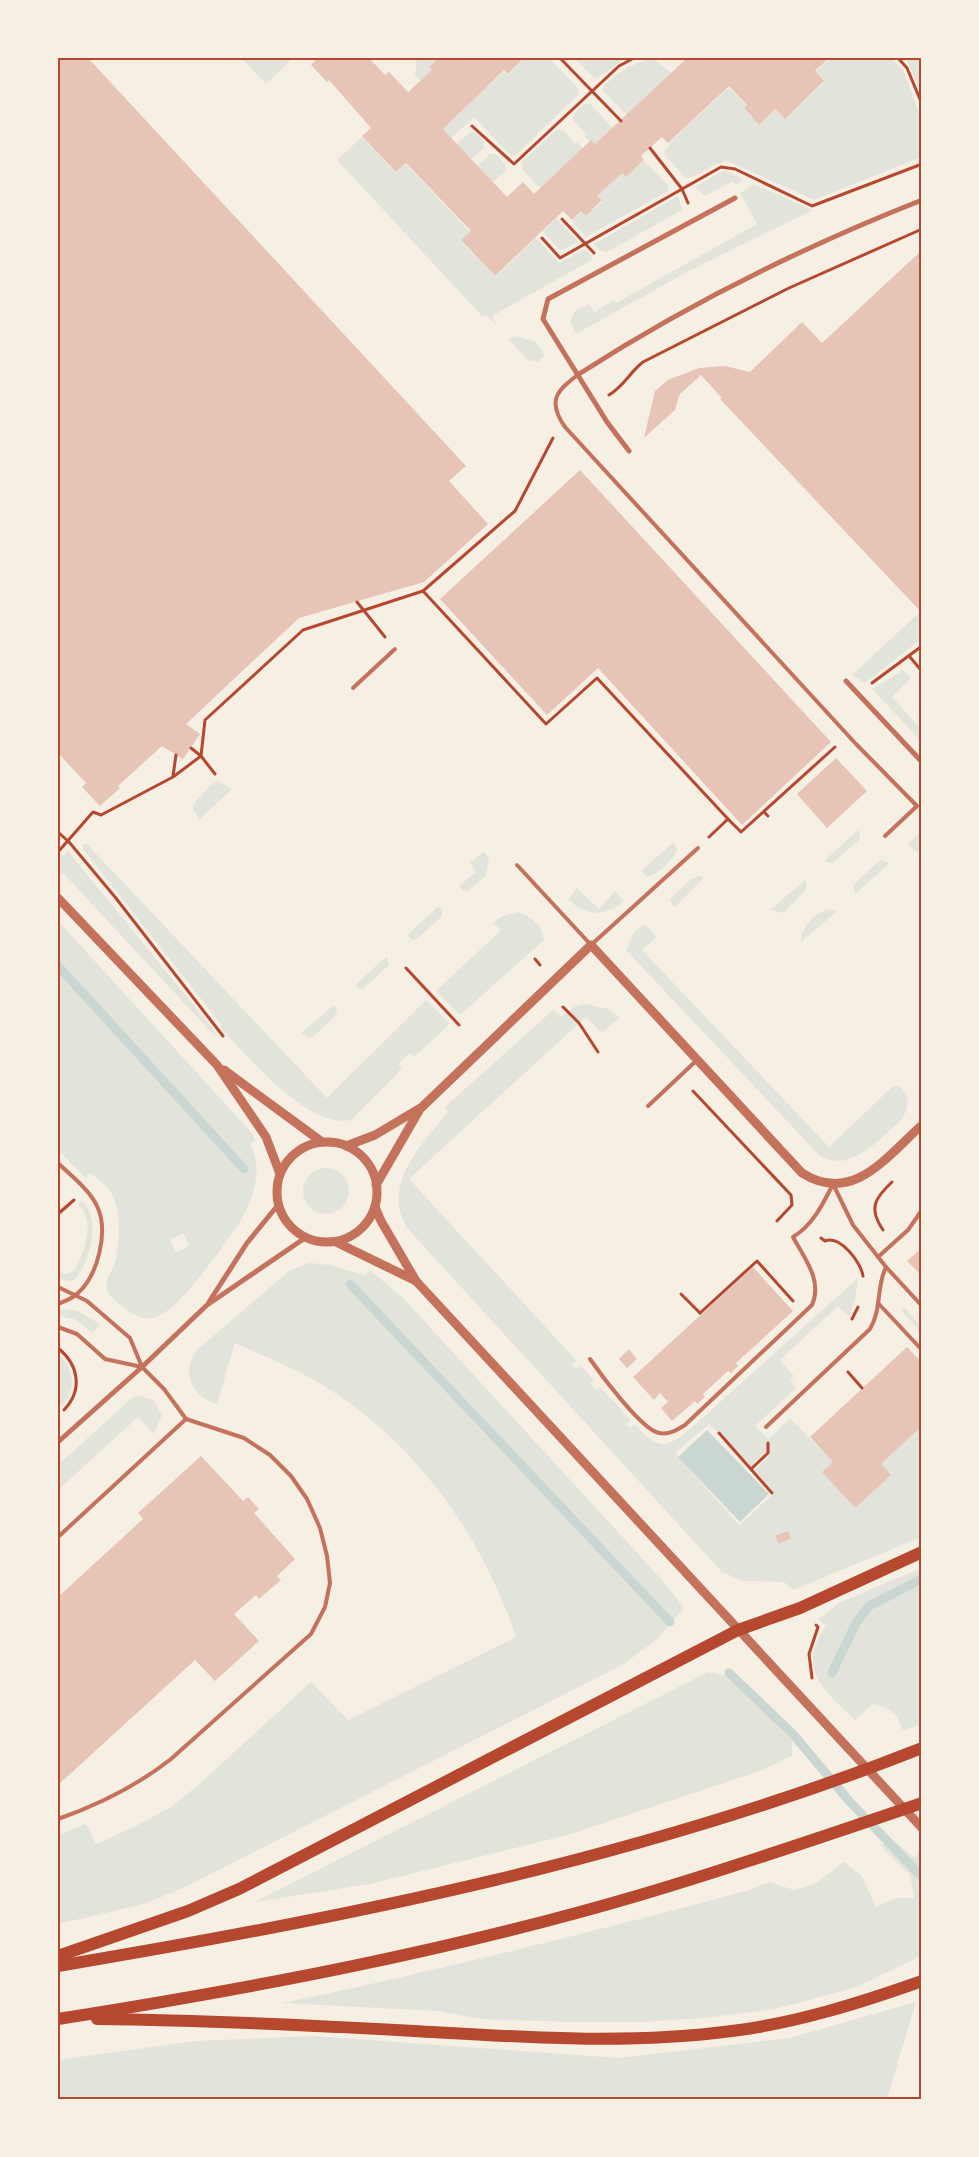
<svg xmlns="http://www.w3.org/2000/svg" width="979" height="2157" font-family="Cabin,sans-serif">
<style>
.green{fill:#e2e4dc;fill-rule:evenodd}
.water{fill:#c9d6d2}
.lines{fill:none;stroke-linecap:round;stroke-linejoin:round}
.stream{stroke:#c9d6d2;stroke-width:9}
.building{fill:#e6c5b7}
.path{stroke:#b5482f;stroke-width:3}
.service{stroke:#c5725c;stroke-width:4}
.minor{stroke:#c5725c;stroke-width:5}
.tertiary{stroke:#c5725c;stroke-width:9}
.primary{stroke:#b5482f;stroke-width:12}
.neatline{fill:none;stroke:#b5482f;stroke-width:2}
</style>
<rect width="100%" height="100%" fill="#f6efe4"/>
<g class="green">
<path d="M241,58H293L266,84Z"/>
<path d="M417,58H439L429,67L432,71L421,81L415,75Z"/>
<path d="M574,58H626L597,78H594Z"/>
<path d="M831,58H891L903,70L921,118V157L814,200L730,162C713,160 702,177 686,178L665,156L664,151L669,146L668,144L729,87L747,106L744,109L759,125L775,110L785,119L824,82L815,72Z"/>
<path d="M911,58H921V93L907,61Z"/>
<path d="M524,59L549,58L579,89L578,95L516,155H510L474,117L451,138L442,129L504,71L508,75Z"/>
<path d="M648,59L655,60L671,73L627,115L603,91L604,85L626,68Z"/>
<path d="M584,104H590L613,128L595,145L584,136L586,134L573,120L574,114Z"/>
<path d="M556,130H563L575,144L577,142L583,148L541,189L522,169V162Z"/>
<path d="M470,132L476,133L484,141V148L471,159L457,144Z"/>
<path d="M362,137L396,173L406,164L470,232L461,241L495,277L536,238L559,263L585,249L591,255L592,260L492,316L497,326L486,315L483,317L337,160Z"/>
<path d="M490,154H496L505,164L506,170L493,182L478,166Z"/>
<path d="M644,161L669,186L668,191L586,237L572,221L581,212L586,216L602,202L597,196L622,173L626,177Z"/>
<path d="M724,170L741,178L742,181L736,184L733,181L705,196L695,187Z"/>
<path d="M754,184L813,210L685,273L576,334L570,323L575,311L589,304L594,312L614,300L616,303L757,224L740,193Z"/>
<path d="M678,196L682,210L607,252L599,250L594,244Z"/>
<path d="M556,218L578,242L561,251L543,232Z"/>
<path d="M517,336L536,342L545,355L537,362L533,359L530,362L508,339Z"/>
<path d="M919,613L921,616V639L865,683L852,675Z"/>
<path d="M903,670L911,678L892,697L921,729V741L872,689Z"/>
<path d="M218,781L232,789L200,819L193,810V804L211,785Z"/>
<path d="M858,830L860,839L835,861L831,863L824,861Z"/>
<path d="M921,831V848L917,853L908,844Z"/>
<path d="M674,842L677,850C673,860 657,875 647,877L641,871Z"/>
<path d="M87,844L327,1098L426,1000L450,1024L414,1057L410,1053L398,1064L402,1069L351,1120C307,1128 252,1060 223,1031L220,1023L83,849V845Z"/>
<path d="M68,851L213,1029L215,1036L64,874L58,873V860Z"/>
<path d="M484,851L489,859L486,876L468,891H463L459,886L476,872L470,863Z"/>
<path d="M880,860L890,863L855,894L853,885Z"/>
<path d="M700,876L704,878L675,907L672,905L670,899L691,879Z"/>
<path d="M805,880L807,887L803,893L783,913L770,910Z"/>
<path d="M577,888L599,909L615,891L624,901C604,917 586,917 568,899Z"/>
<path d="M438,907L442,910V916L417,939L412,940L407,935Z"/>
<path d="M830,909L836,912L801,942C799,928 817,911 830,909Z"/>
<path d="M519,912C531,917 544,926 544,940L460,1015L436,991L501,930L493,923L502,916Z"/>
<path d="M58,921L252,1133L255,1140L250,1145C264,1166 253,1198 242,1219C226,1242 180,1311 154,1318C143,1320 134,1315 126,1309C119,1304 110,1298 107,1290C104,1280 113,1271 115,1262C120,1241 122,1210 110,1191C105,1184 97,1179 90,1173L86,1178L58,1150ZM183,1233L189,1246L176,1253L170,1240Z"/>
<path d="M645,924L657,937L642,950L829,1147L893,1086L899,1087C905,1093 909,1098 907,1107C905,1118 896,1125 888,1132C871,1148 846,1171 820,1156L626,950L634,932Z"/>
<path d="M387,956L389,965L363,989H358L356,984Z"/>
<path d="M586,1004L608,1009L620,1017L602,1033L586,1017L409,1179L577,1361L572,1365L576,1369L581,1366L594,1380L590,1383L596,1390L600,1387L631,1420L626,1424L630,1428L635,1424C663,1458 672,1443 700,1420L858,1278L855,1301L849,1317L838,1306L780,1360L794,1376L790,1381L796,1388L755,1426L769,1439L790,1418L833,1462L822,1472L855,1508L881,1464L921,1426V1537L794,1590L784,1582L743,1581L722,1572L407,1228C381,1184 422,1144 448,1112L445,1107L553,1010L561,1016L576,1006ZM709,1424L751,1466L767,1451L770,1454L755,1470L774,1493L739,1525L675,1453Z"/>
<path d="M334,1005L337,1010L336,1015L313,1037L309,1038L301,1033Z"/>
<circle cx="326" cy="1191" r="23"/>
<path d="M82,1201C101,1221 91,1255 78,1276L74,1280L67,1281L58,1278V1271L66,1274L74,1271C84,1253 97,1221 78,1205Z"/>
<path d="M309,1263L330,1265L365,1275L370,1270L404,1299L662,1580L684,1608L657,1639L624,1664L181,1889L144,1904L58,1924V1835L86,1824L96,1844L134,1827L169,1808L196,1787L311,1682L348,1720L516,1637C481,1532 411,1436 314,1380C289,1366 261,1355 235,1343L217,1404C191,1397 180,1370 198,1349L289,1271Z"/>
<path d="M905,1308L921,1326V1333L902,1311Z"/>
<path d="M64,1309L78,1311L100,1324L93,1333L74,1319L58,1316V1311Z"/>
<path d="M58,1353C75,1371 78,1391 58,1409Z"/>
<path d="M141,1396L153,1400L162,1415L154,1434L138,1417L58,1490V1465L133,1397Z"/>
<path d="M921,1568V1725L902,1730C900,1715 887,1706 873,1704L855,1720C826,1692 795,1668 826,1626L819,1619L839,1603Z"/>
<path d="M708,1672L733,1677L792,1733V1756L760,1771L571,1834L370,1884L255,1902Z"/>
<path d="M895,1842L915,1858L921,1850V1956L857,1987L775,2009L704,2018L643,2022H568L482,2019L437,2011L282,2003C438,1971 592,1932 746,1891L770,1882L794,1890L815,1884L843,1862L862,1876L876,1907L896,1898H914L910,1875L880,1845Z"/>
<path d="M916,2002L887,2099H58V2060L195,2041L314,2036L619,2058L790,2038Z"/>
</g>
<path class="water" d="M707,1430L769,1494L740,1522L678,1457Z"/>
<g class="lines">
<g class="stream">
<path d="M58,966L244,1169"/>
<path d="M350,1284L670,1622"/>
<path d="M729,1673L792,1733L850,1802L922,1877"/>
<path d="M832,1673L856,1623L869,1606L922,1579"/>
</g>
</g>
<g class="building">
<path d="M58,58H88L466,466L449,481L488,524L424,582L299,618L186,724L200,734L183,759L162,746L118,786L120,788L100,806L82,787L86,783L58,753Z"/>
<path d="M318,58H369L385,75L389,72L408,92L432,70L429,67L439,58H524L508,74L504,70L443,129L507,197L523,182L534,194L591,140L595,144L687,58H829L815,71L824,81L785,119L775,109L759,125L744,108L747,105L729,86L668,143L662,137L641,156L644,160L626,177L622,173L597,196L602,200L586,216L581,211L572,220L563,211L495,276L461,240L471,231L406,163L396,172L362,136L371,128L329,80L327,82L311,65Z"/>
<path d="M922,250V613L720,399L722,398L701,375L679,395L675,410L644,438L655,391L668,380L699,368L725,366L750,372L802,322L822,343Z"/>
<path d="M580,470L831,742L742,825L598,668L547,715L440,599Z"/>
<path d="M836,758L867,791L827,828L797,794Z"/>
<path d="M922,1248V1276L907,1261Z"/>
<path d="M753,1267L793,1311L736,1363L738,1366L731,1373L728,1371L703,1394L705,1397L697,1404L695,1401L672,1421L661,1408L668,1402L660,1393L654,1400L633,1377Z"/>
<path d="M907,1347L922,1363V1426L881,1464L891,1475L855,1508L822,1472L833,1462L810,1437Z"/>
<path d="M629,1349L637,1359L627,1368L619,1359Z"/>
<path d="M201,1456L243,1501L248,1497L259,1509L254,1513L295,1559L277,1576L281,1580L259,1599L256,1595L234,1614L259,1641L215,1681L195,1660L58,1785V1597L143,1519L138,1513Z"/>
<path d="M788,1531L791,1538L779,1544L775,1536Z"/>
</g>
<g class="lines">
<g class="path">
<path d="M560,58L621,121"/>
<path d="M898,58L907,68L922,104"/>
<path d="M472,126L514,164L619,66L634,58"/>
<path d="M650,148L682,189L688,203"/>
<path d="M562,219L594,253"/>
<path d="M542,238L560,258L721,167L735,169L812,206L922,164"/>
<path d="M609,395C625,385 629,373 643,362L789,288L922,229"/>
<path d="M423,591L546,724L597,678L728,819"/>
<path d="M357,602L385,637"/>
<path d="M910,657L920,669"/>
<path d="M872,683L922,646"/>
<path d="M215,774L201,756L205,720L303,630L423,591L515,511L553,438"/>
<path d="M173,776L176,755"/>
<path d="M764,812L768,816"/>
<path d="M58,832L69,842L115,897L223,1036"/>
<path d="M709,837L728,819L741,832L835,747"/>
<path d="M58,852L93,812L101,815L173,777L201,756L191,748"/>
<path d="M535,959L540,965"/>
<path d="M406,968L459,1025"/>
<path d="M563,1007L579,1023L598,1052"/>
<path d="M693,1091L791,1195L792,1205L777,1221"/>
<path d="M58,1214L74,1200"/>
<path d="M883,1230C868,1208 875,1198 892,1182"/>
<path d="M821,1238L825,1241C840,1235 861,1262 863,1276"/>
<path d="M681,1294L700,1313"/>
<path d="M700,1313L757,1261L793,1301"/>
<path d="M852,1319L858,1307"/>
<path d="M58,1348C79,1365 83,1390 64,1410"/>
<path d="M848,1372L862,1388"/>
<path d="M719,1433L772,1493"/>
<path d="M751,1469L768,1453V1443"/>
<path d="M812,1678L809,1654L818,1627L816,1625"/>
</g>
<g class="service">
<path d="M579,374C556,391 547,401 565,427L856,744L917,806L885,836"/>
<path d="M353,688L395,649"/>
<path d="M517,865L591,945L698,848"/>
<path d="M648,1106L697,1060"/>
<path d="M58,1163C70,1175 90,1190 97,1206C109,1231 98,1275 78,1293C72,1299 65,1301 58,1304"/>
<path d="M833,1184L853,1225L886,1267L922,1306"/>
<path d="M878,1257L908,1230L922,1210"/>
<path d="M58,1287L87,1301L130,1338L142,1367L164,1389L186,1419L244,1438L270,1455L291,1476L307,1499L320,1528L327,1556L330,1583L325,1607L311,1634L171,1759C138,1785 98,1805 58,1819"/>
<path d="M878,1303L922,1350"/>
<path d="M58,1327L77,1334L105,1359L142,1367"/>
<path d="M590,1359C601,1375 642,1430 659,1433C669,1435 677,1430 685,1425L812,1305C823,1280 804,1258 793,1237C813,1225 823,1204 833,1184"/>
<path d="M766,1427L870,1329C882,1309 876,1287 886,1267"/>
<path d="M58,1537L186,1419"/>
</g>
<g class="minor">
<path d="M579,374C686,305 803,247 922,200"/>
<path d="M629,451L607,422L543,319L548,299L735,198"/>
<path d="M846,681L922,762"/>
<path d="M209,1302L247,1243L278,1205"/>
<path d="M58,1442L142,1367L207,1305L305,1238"/>
</g>
<g class="tertiary">
<path d="M58,898L217,1065L266,1137L280,1174"/>
<path d="M224,1070L322,1142"/>
<circle cx="327" cy="1192" r="50"/>
<path d="M346,1146L375,1135L422,1107L591,945L802,1173C853,1205 886,1157 922,1125"/>
<path d="M376,1185L420,1109"/>
<path d="M375,1207L381,1221L416,1281L922,1828"/>
<path d="M336,1242L416,1281"/>
</g>
<g class="primary">
<path d="M58,1956L188,1911L239,1889L738,1630L800,1608L922,1552"/>
<path d="M58,1966C351,1917 644,1858 922,1748"/>
<path d="M58,2019C254,1988 450,1951 640,1895C735,1867 828,1835 922,1803"/>
<path d="M97,2019C203,2020 308,2025 414,2031C520,2037 626,2045 732,2031C796,2023 860,2003 922,1981"/>
</g>
</g>
<rect width="979" height="2157" fill="none" stroke="#f6efe4" stroke-width="118"/>
<rect x="59" y="59" width="861" height="2039" class="neatline"/>
</svg>
